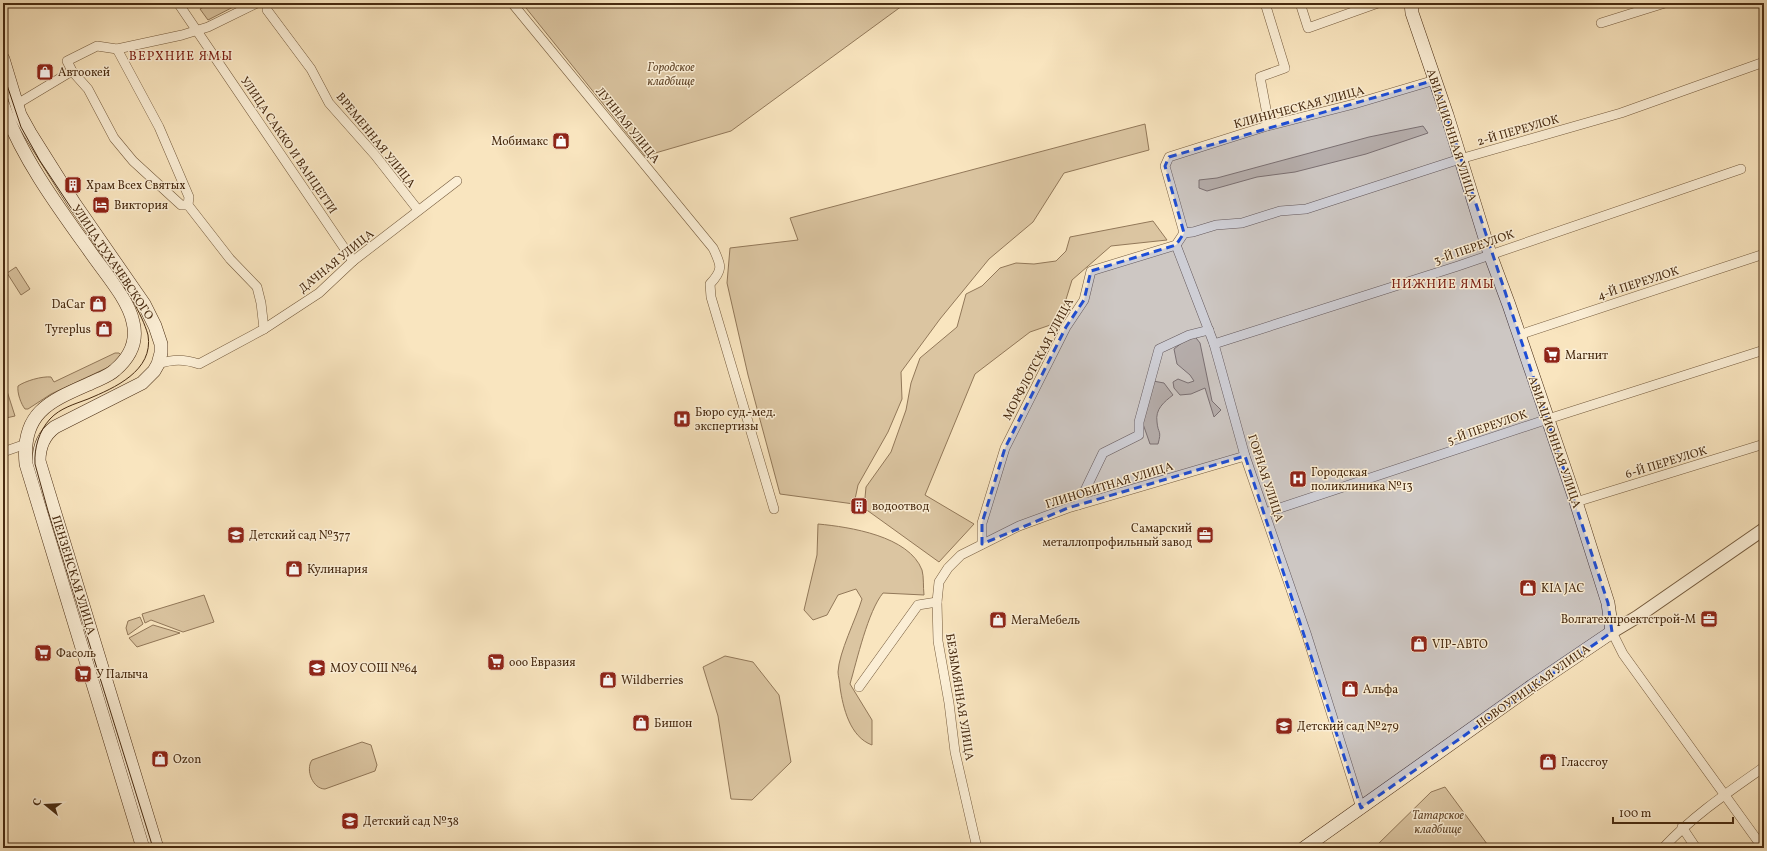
<svg xmlns="http://www.w3.org/2000/svg" width="1767" height="851" font-family="Vollkorn,serif">
<style>
.green{fill:#dbc5a1;stroke:#927859}
.lines{fill:none;stroke-linecap:round;stroke-linejoin:round}
.minor-casing{stroke:#745a3c;stroke-width:10}
.tertiary-casing{stroke:#745a3c;stroke-width:14}
.secondary-casing{stroke:#482b11;stroke-width:14}
.minor{stroke:#fbeed5;stroke-width:9}
.tertiary{stroke:#fbeed5;stroke-width:12}
.secondary{stroke:#fbeed5;stroke-width:13}
.tram{stroke:#482b11;stroke-width:1}
.marked{fill:#1d4ed8;fill-opacity:0.2;stroke:#1d4ed8;stroke-width:3;stroke-dasharray:8 5;stroke-linejoin:round}
.labels{text-anchor:middle;stroke-width:3;stroke-linejoin:round;paint-order:stroke}
.park-label{font-size:12px;font-style:italic;fill:#654a2e;stroke:#fbeed5}
.poi-label{font-size:12px;fill:#482b11;stroke:#fbeed5;text-anchor:start}
.street-label{font-size:12px;fill:#482b11;stroke:#fbeed5}
.neighbourhood-label{font-size:13px;letter-spacing:1px;fill:#7a1f14;stroke:#fbeed5}
</style>
<rect width="100%" height="100%" fill="#f9e5bf"/>
<filter id="stains"><feTurbulence type="fractalNoise" baseFrequency=".005" numOctaves="4"/><feColorMatrix values="0 0 0 0 .2 0 0 0 0 .09 0 0 0 0 .02 0 0 0 .5 -.17"/></filter>
<radialGradient id="worn" r=".72"><stop offset=".6" stop-color="#630" stop-opacity="0"/><stop offset="1" stop-color="#630" stop-opacity=".3"/></radialGradient>
<g class="green">
<path d="M211,3H241L208,20L200,9Z"/>
<path d="M522,3H906L731,131L645,156Z"/>
<path d="M1145,124L1149,150L1064,173L1033,222L989,259L940,319L901,372L902,399L888,432L858,485L854,504L780,494L748,375L727,283L730,248L798,240L790,218Z"/>
<path d="M1423,126L1428,133L1366,154L1295,172L1257,177L1207,191L1199,188V180L1217,178L1369,137Z"/>
<path d="M1153,221L1167,240L1111,246L1072,280L1059,322L1030,332L975,374L925,495L974,524L939,562L864,508L866,487L891,452L906,410L911,383L920,358L957,327L966,294L982,286L1000,268L1016,263L1034,264L1056,261L1066,251L1070,237Z"/>
<path d="M16,267L30,289L21,295L7,273Z"/>
<path d="M1193,334L1200,343L1212,401L1221,410L1214,417L1205,388L1191,394L1180,395L1174,388L1173,382L1178,379L1188,383L1194,381L1190,375L1177,364L1174,349Z"/>
<path d="M115,353H119L121,355L113,365L51,394L28,409H25C21,404 17,393 18,386C25,381 42,376 51,377L54,382Z"/>
<path d="M1153,381L1164,383L1173,395C1164,402 1155,409 1157,422C1158,434 1162,430 1158,444H1150L1142,421Z"/>
<path d="M3,385L6,388L15,416L6,418L3,417Z"/>
<path d="M818,524C850,527 909,536 922,570C924,577 923,587 924,595L883,593C868,611 857,660 850,684L872,720V745C850,737 843,708 840,687C840,682 838,676 838,672C839,652 856,619 862,599L856,589L838,595L827,615L813,620L804,610L817,555Z"/>
<path d="M204,595L214,622L183,632L151,620L145,623L142,614Z"/>
<path d="M140,617L143,624L128,635L126,628L128,621Z"/>
<path d="M153,625L180,633L137,647L129,638Z"/>
<path d="M725,656L753,662L779,695L791,762L752,800L731,799L718,716L703,667Z"/>
<path d="M362,742L371,745L377,765L375,771L325,789C313,789 305,770 312,760Z"/>
<path d="M1445,787L1490,848H1374L1431,792Z"/>
</g>
<g class="lines">
<defs>
<g id="minor">
<path d="M178,3L353,261"/>
<path d="M267,3V10L311,69L329,103L375,155L418,210"/>
<path d="M512,3L713,248C721,265 724,269 710,284L711,297L774,509"/>
<path d="M1265,3L1285,68L1260,77L1266,109L1267,126"/>
<path d="M1300,3L1308,28L1378,3"/>
<path d="M1601,23L1665,3"/>
<path d="M117,49L159,127L189,197L188,205L230,259L257,287L261,303L264,329"/>
<path d="M17,104L72,71"/>
<path d="M188,205H181L133,161L114,138L88,89L72,71L67,61L97,46L117,49L182,35L208,27L257,3"/>
<path d="M1184,233L1193,232L1216,225L1242,223L1280,211L1306,209L1460,159L1621,113L1764,62"/>
<path d="M1176,245L1214,344L1245,456L1307,636L1361,808"/>
<path d="M1176,245L1184,233L1165,166L1169,157L1267,126L1354,104L1435,80"/>
<path d="M1519,335L1764,254"/>
<path d="M1214,344L1458,266L1741,169"/>
<path d="M158,364C173,359 184,359 199,364L264,329L319,293L353,261L457,181"/>
<path d="M3,452L26,444"/>
<path d="M1576,502L1764,444"/>
<path d="M1078,505L1103,453L1139,435V422L1159,349L1189,335L1209,330"/>
<path d="M1265,513L1548,419L1764,350"/>
<path d="M982,544V523L1005,448L1066,327L1084,300L1091,271L1176,245"/>
<path d="M1612,632L1623,654L1763,848"/>
<path d="M859,687L918,605L937,602"/>
<path d="M1682,827L1696,848"/>
<path d="M977,848L955,752L949,703L938,641L937,602L939,582L948,568L961,555L1019,526L1068,508L1245,456"/>
<path d="M1663,848C1694,815 1727,793 1764,767"/>
</g>
<path id="tertiary" d="M1612,632L1637,617L1764,529"/>
<g id="secondary">
<path d="M3,59L20,115L30,133L74,203L144,304L155,326L161,344V353L158,364L154,371L142,383L55,427C44,435 39,447 39,461L157,848"/>
<path d="M3,105C20,155 58,207 89,250C103,271 128,298 133,322C138,342 129,358 115,370C109,376 99,379 91,383C50,401 21,412 26,464L143,848"/>
<path d="M1304,848L1532,686L1612,632L1608,603L1576,502L1509,305L1490,254L1447,115L1412,13L1411,3"/>
</g>
</defs>
<use href="#minor" class="minor-casing"/>
<use href="#tertiary" class="tertiary-casing"/>
<use href="#secondary" class="secondary-casing"/>
<use href="#minor" class="minor"/>
<use href="#tertiary" class="tertiary"/>
<use href="#secondary" class="secondary"/>
<path class="tram" d="M3,73L21,127L40,161L133,301C139,312 145,324 148,335C154,371 114,388 88,399C75,404 60,408 50,419C39,431 34,448 35,464L48,511L153,848"/>
</g>
<path class="marked" d="M1435,80L1608,603L1612,632L1361,808L1245,456L1068,508L982,544V523L1005,448L1066,327L1084,300L1091,271L1176,245L1184,233L1165,166L1169,157Z"/>
<defs>
<symbol id="shop-square" viewBox="-11 -11 22 22"><rect x="-9" y="-9" width="18" height="18" rx="4" fill="#8f2418" stroke="#fbeed5"/><path d="M-5-2.5h2.3a2.7 3.5 0 0 1 5.4 0H5L5.5 6h-11ZM-1.5-2.5h3a1.5 2.3 0 0 0-3 0Z" fill="#fff"/></symbol>
<symbol id="building-square" viewBox="-11 -11 22 22"><rect x="-9" y="-9" width="18" height="18" rx="4" fill="#8f2418" stroke="#fbeed5"/><path d="M-4-6H4V6H1V3H-1V6H-4ZM-2.5-4.3h1.7v1.8h-1.7ZM.8-4.3h1.7v1.8H.8ZM-2.5-1h1.7V.8h-1.7ZM.8-1h1.7V.8H.8Z" fill="#fff"/></symbol>
<symbol id="hotel-square" viewBox="-11 -11 22 22"><rect x="-9" y="-9" width="18" height="18" rx="4" fill="#8f2418" stroke="#fbeed5"/><path d="M-6-4.5h1.5V1H6V5H4.5V3h-9V5H-6ZM-4 0a1.8 1.8 0 1 1 3.6 0ZM.5 0V-2.5h3Q6-2.5 6 0Z" fill="#fff"/></symbol>
<symbol id="supermarket-square" viewBox="-11 -11 22 22"><rect x="-9" y="-9" width="18" height="18" rx="4" fill="#8f2418" stroke="#fbeed5"/><path d="M-6-5.5h2.5l.6 2H6L4.5 2H-2.5L-4.4-4H-6ZM-1.5 3.2a1.3 1.3 0 1 0 .1 0ZM3 3.2a1.3 1.3 0 1 0 .1 0Z" fill="#fff"/></symbol>
<symbol id="hospital-square" viewBox="-11 -11 22 22"><rect x="-9" y="-9" width="18" height="18" rx="4" fill="#8f2418" stroke="#fbeed5"/><path d="M-5-5h3v3.5h4V-5h3V5h-3V1.5h-4V5h-3Z" fill="#fff"/></symbol>
<symbol id="school-square" viewBox="-11 -11 22 22"><rect x="-9" y="-9" width="18" height="18" rx="4" fill="#8f2418" stroke="#fbeed5"/><path d="M0-5L7-2L0 1L-7-2ZM-4 1L0 2.5L4 1V4Q0 6-4 4Z" fill="#fff"/></symbol>
<symbol id="office-square" viewBox="-11 -11 22 22"><rect x="-9" y="-9" width="18" height="18" rx="4" fill="#8f2418" stroke="#fbeed5"/><path d="M-6-3h4V-5.5h4V-3h4V5H-6ZM-1-4.5V-3h2v-1.5ZM-6 0V1H6V0Z" fill="#fff"/></symbol>
</defs>
<g fill-rule="evenodd">
<use href="#shop-square" x="35" y="62" width="20" height="20"/>
<use href="#shop-square" x="551" y="131" width="20" height="20"/>
<use href="#building-square" x="63" y="175" width="20" height="20"/>
<use href="#hotel-square" x="91" y="195" width="20" height="20"/>
<use href="#shop-square" x="88" y="294" width="20" height="20"/>
<use href="#shop-square" x="94" y="319" width="20" height="20"/>
<use href="#supermarket-square" x="1542" y="345" width="20" height="20"/>
<use href="#hospital-square" x="672" y="409" width="20" height="20"/>
<use href="#hospital-square" x="1288" y="469" width="20" height="20"/>
<use href="#building-square" x="849" y="496" width="20" height="20"/>
<use href="#school-square" x="226" y="525" width="20" height="20"/>
<use href="#office-square" x="1195" y="525" width="20" height="20"/>
<use href="#shop-square" x="284" y="559" width="20" height="20"/>
<use href="#shop-square" x="1518" y="578" width="20" height="20"/>
<use href="#office-square" x="1699" y="609" width="20" height="20"/>
<use href="#shop-square" x="988" y="610" width="20" height="20"/>
<use href="#shop-square" x="1409" y="634" width="20" height="20"/>
<use href="#supermarket-square" x="33" y="643" width="20" height="20"/>
<use href="#supermarket-square" x="486" y="652" width="20" height="20"/>
<use href="#school-square" x="307" y="658" width="20" height="20"/>
<use href="#supermarket-square" x="73" y="664" width="20" height="20"/>
<use href="#shop-square" x="598" y="670" width="20" height="20"/>
<use href="#shop-square" x="1340" y="679" width="20" height="20"/>
<use href="#shop-square" x="631" y="713" width="20" height="20"/>
<use href="#school-square" x="1274" y="716" width="20" height="20"/>
<use href="#shop-square" x="150" y="749" width="20" height="20"/>
<use href="#shop-square" x="1538" y="752" width="20" height="20"/>
<use href="#school-square" x="340" y="811" width="20" height="20"/>
</g>
<g class="labels">
<g class="park-label">
<text x="671" y="71">Городское<tspan x="671" dy="14">кладбище</tspan></text>
<text x="1438" y="819">Татарское<tspan x="1438" dy="14">кладбище</tspan></text>
</g>
<g class="poi-label">
<text x="58" y="76">Автоокей</text>
<text x="548" y="145" text-anchor="end">Мобимакс</text>
<text x="86" y="189">Храм Всех Святых</text>
<text x="114" y="209">Виктория</text>
<text x="85" y="308" text-anchor="end">DaCar</text>
<text x="91" y="333" text-anchor="end">Tyreplus</text>
<text x="1565" y="359">Магнит</text>
<text x="695" y="416">Бюро суд.-мед.<tspan x="695" dy="14">экспертизы</tspan></text>
<text x="1311" y="476">Городская<tspan x="1311" dy="14">поликлиника №13</tspan></text>
<text x="872" y="510">водоотвод</text>
<text x="1192" y="532" text-anchor="end">Самарский<tspan x="1192" dy="14">металлопрофильный завод</tspan></text>
<text x="249" y="539">Детский сад №377</text>
<text x="307" y="573">Кулинария</text>
<text x="1541" y="592">KIA JAC</text>
<text x="1696" y="623" text-anchor="end">Волгатехпроектстрой-М</text>
<text x="1011" y="624">МегаМебель</text>
<text x="1432" y="648">VIP-АВТО</text>
<text x="56" y="657">Фасоль</text>
<text x="509" y="666">ооо Евразия</text>
<text x="330" y="672">МОУ СОШ №64</text>
<text x="96" y="678">У Палыча</text>
<text x="621" y="684">Wildberries</text>
<text x="1363" y="693">Альфа</text>
<text x="654" y="727">Бишон</text>
<text x="1297" y="730">Детский сад №279</text>
<text x="173" y="763">Ozon</text>
<text x="1561" y="766">Глассгоу</text>
<text x="363" y="825">Детский сад №38</text>
</g>
<g class="street-label">
<text transform="translate(1299 107) rotate(-15)" y="4">КЛИНИЧЕСКАЯ УЛИЦА</text>
<text transform="translate(628 125) rotate(51)" y="4">ЛУННАЯ УЛИЦА</text>
<text transform="translate(1518 130) rotate(-16)" y="4">2-Й ПЕРЕУЛОК</text>
<text transform="translate(1452 135) rotate(72)" y="4">АВИАЦИОННАЯ УЛИЦА</text>
<text transform="translate(376 140) rotate(51)" y="4">ВРЕМЕННАЯ УЛИЦА</text>
<text transform="translate(289 145) rotate(56)" y="4">УЛИЦА САККО И ВАНЦЕТТИ</text>
<text transform="translate(1474 247) rotate(-19)" y="4">3-Й ПЕРЕУЛОК</text>
<text transform="translate(336 261) rotate(-39)" y="4">ДАЧНАЯ УЛИЦА</text>
<text transform="translate(113 262) rotate(56)" y="4">УЛИЦА ТУХАЧЕВСКОГО</text>
<text transform="translate(1638 283) rotate(-18)" y="4">4-Й ПЕРЕУЛОК</text>
<text transform="translate(1038 359) rotate(-62)" y="4">МОРФЛОТСКАЯ УЛИЦА</text>
<text transform="translate(1487 427) rotate(-19)" y="4">5-Й ПЕРЕУЛОК</text>
<text transform="translate(1555 442) rotate(71)" y="4">АВИАЦИОННАЯ УЛИЦА</text>
<text transform="translate(1666 462) rotate(-17)" y="4">6-Й ПЕРЕУЛОК</text>
<text transform="translate(1266 478) rotate(72)" y="4">ГОРНАЯ УЛИЦА</text>
<text transform="translate(1109 485) rotate(-17)" y="4">ГЛИНОБИТНАЯ УЛИЦА</text>
<text transform="translate(74 575) rotate(73)" y="4">ПЕНЗЕНСКАЯ УЛИЦА</text>
<text transform="translate(1533 686) rotate(-35)" y="4">НОВОУРИЦКАЯ УЛИЦА</text>
<text transform="translate(960 697) rotate(81)" y="4">БЕЗЫМЯННАЯ УЛИЦА</text>
</g>
<g class="neighbourhood-label">
<text x="181" y="60">ВЕРХНИЕ ЯМЫ</text>
<text x="1443" y="288">НИЖНИЕ ЯМЫ</text>
</g>
</g>
<rect width="1767" height="851" fill="none" stroke="#f9e5bf" stroke-width="16"/>
<rect x="4" y="4" width="1759" height="843" fill="none" stroke="#482b11" stroke-width="2"/>
<rect x="8" y="8" width="1751" height="835" fill="none" stroke="#482b11"/>
<g transform="translate(46 805) rotate(288)" stroke="#fbeed5" stroke-width="3" paint-order="stroke">
<path d="M0-3L7 15L0 10L-7 15Z" fill="#482b11"/>
<text y="-6" font-size="11" font-weight="bold" text-anchor="middle" fill="#482b11">С</text>
</g>
<path d="M1613 817v6h120v-6" fill="none" stroke="#482b11" stroke-width="2"/>
<text x="1619" y="817" font-size="12" fill="#482b11" stroke="#fbeed5" stroke-width="3" paint-order="stroke">100 m</text>
<rect width="100%" height="100%" filter="url(#stains)"/>
<rect width="100%" height="100%" fill="url(#worn)"/>
</svg>
